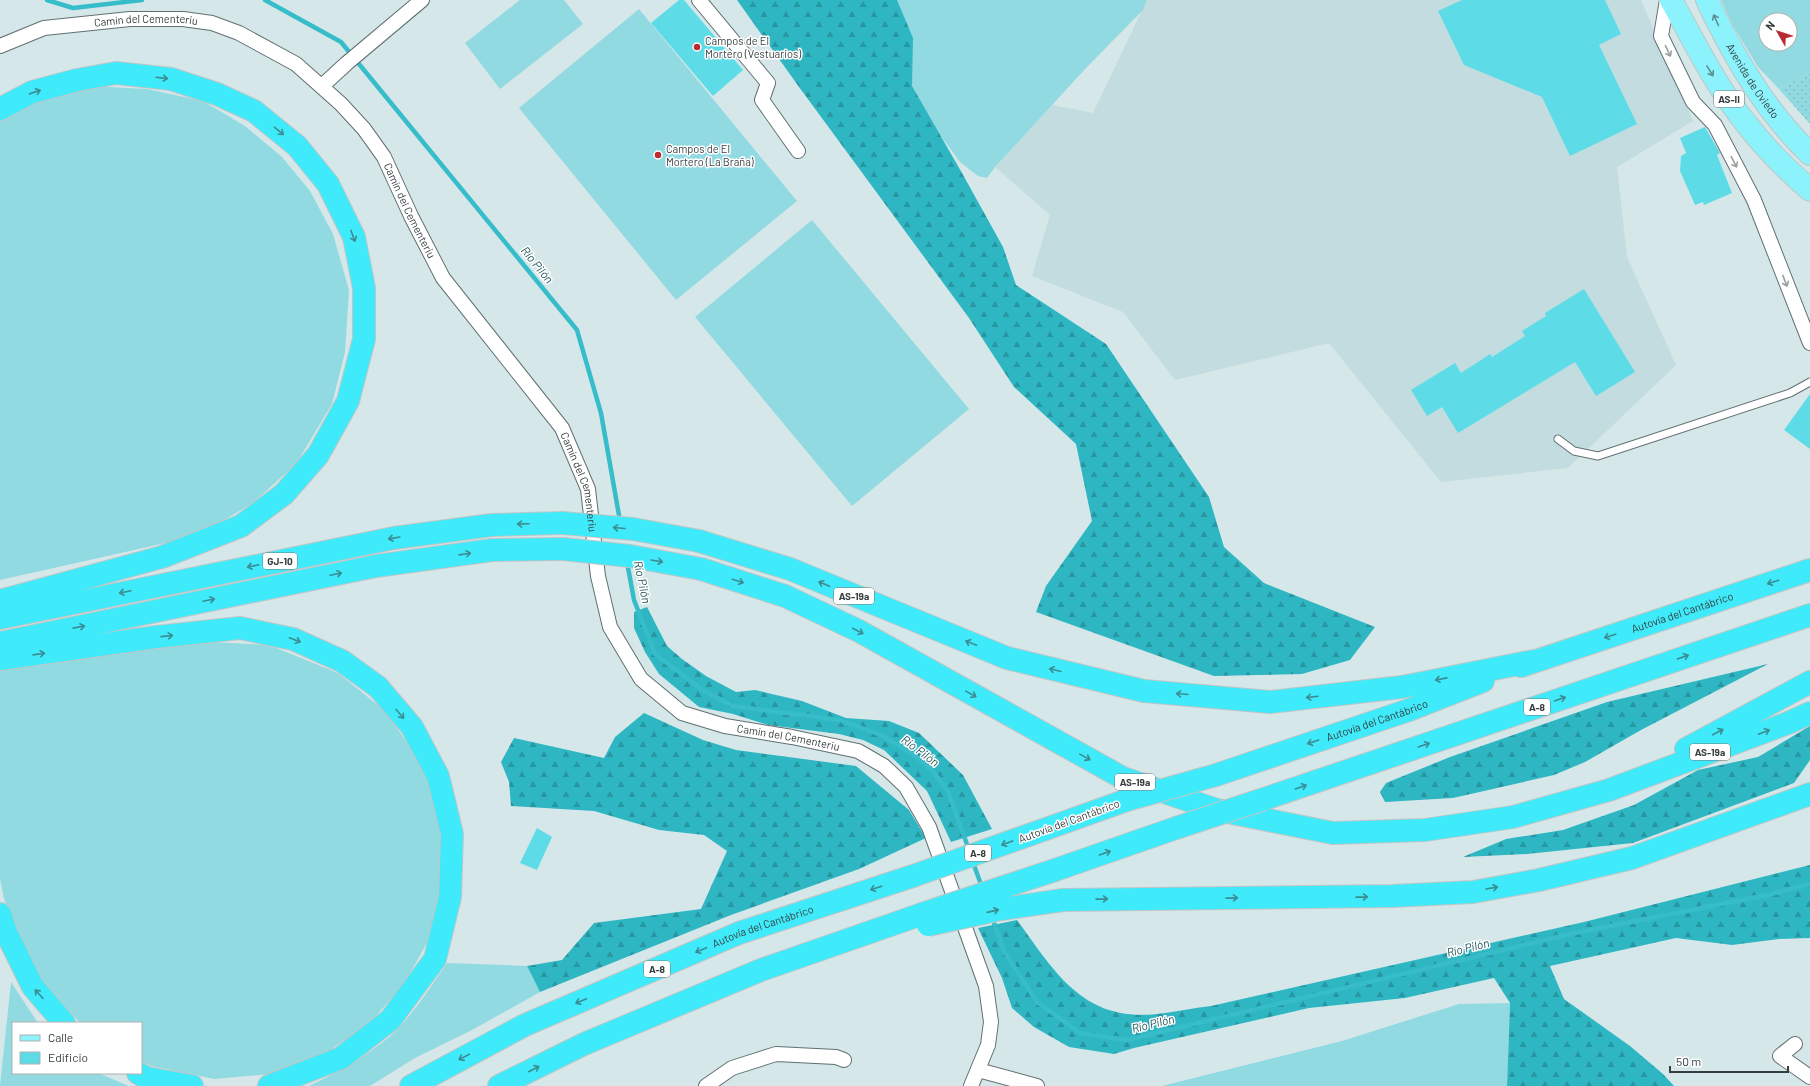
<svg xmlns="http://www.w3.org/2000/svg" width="1810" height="1086" font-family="Barlow,sans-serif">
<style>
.built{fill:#c2dcdf}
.grass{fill:#92dae1;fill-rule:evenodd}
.forest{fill:url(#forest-firs)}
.park{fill:url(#park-dots)}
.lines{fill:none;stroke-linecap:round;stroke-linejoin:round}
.stream{stroke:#36bdc9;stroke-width:4.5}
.building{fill:#5ddce8}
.service-casing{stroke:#617072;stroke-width:9}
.minor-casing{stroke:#617072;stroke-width:16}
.primary-casing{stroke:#c3c5c5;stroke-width:24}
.motorway-casing{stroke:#c3c5c5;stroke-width:24}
.service{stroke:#fff;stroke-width:7}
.minor{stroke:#fff;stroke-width:14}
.primary{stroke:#8cf3fc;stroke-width:22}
.motorway{stroke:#3febfa;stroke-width:22}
.motorway-bridge-casing{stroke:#c3c5c5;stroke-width:24;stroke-linecap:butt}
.motorway-bridge{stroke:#3febfa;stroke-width:22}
.oneway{stroke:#5d8f94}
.oneway2{stroke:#9b9e9f}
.oneway3{stroke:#3b8c93}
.poi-dot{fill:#ba2a32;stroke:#fff;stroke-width:1.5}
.labels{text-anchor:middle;stroke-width:3;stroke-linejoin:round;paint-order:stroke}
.shield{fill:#fff;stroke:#737879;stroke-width:1}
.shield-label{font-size:10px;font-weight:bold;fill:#373e3f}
.street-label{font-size:11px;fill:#373e3f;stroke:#fff}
.poi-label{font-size:11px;fill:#373e3f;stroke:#fff;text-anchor:start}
.water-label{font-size:12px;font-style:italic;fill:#1e555a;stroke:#fff}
</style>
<defs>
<pattern id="forest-firs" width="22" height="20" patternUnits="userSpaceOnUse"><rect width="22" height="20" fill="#2eb7c3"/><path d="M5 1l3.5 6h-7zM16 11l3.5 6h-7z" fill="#2896a0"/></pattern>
<pattern id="park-dots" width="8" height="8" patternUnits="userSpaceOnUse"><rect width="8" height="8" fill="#92dae1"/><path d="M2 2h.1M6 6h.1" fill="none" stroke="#7ebcc2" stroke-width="1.8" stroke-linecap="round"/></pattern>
</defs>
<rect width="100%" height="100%" fill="#d6e7e9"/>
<path class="built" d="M1147,0H1641L1693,121L1617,167L1627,257L1676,365L1568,468L1441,482L1329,343L1175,380L1123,312L1032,276L1050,215L995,167L1052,105L1093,113Z"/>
<g class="grass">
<path d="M520,0H564L583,24L500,89L465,43Z"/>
<path d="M868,0H1147L1143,10L1087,67L995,167L987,178L978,176L960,162L935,128L899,63Z"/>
<path d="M1721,0H1810V72L1779,89L1758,67L1732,24ZM1766,20H1790V44H1766Z"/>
<path d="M639,9L797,201L676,300L519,108Z"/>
<path d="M89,86L147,89L203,101L245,126L282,157L310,191L333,234L349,290L345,352L332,404L296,464L253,503L197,536L0,580V120L24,105Z"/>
<path d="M812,220L969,409L852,506L695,317Z"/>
<path d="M211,642L269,645L338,673L384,710L422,763L442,820V880L428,941L404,984L368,1025L325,1053L271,1074L214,1079L151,1066L141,1061V1023H80L41,980L4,899L0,879V668Z"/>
<path d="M447,963L527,966L540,992L472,1030L415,1058L370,1086H309C338,1072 382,1048 403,1023C420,1004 433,983 447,963Z"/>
<path d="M11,982L38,1023H13V1073H98L129,1086H0Z"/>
<path d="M1510,1003L1507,1086H1162L1342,1041L1459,1004Z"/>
</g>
<g class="forest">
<path d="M737,0H897L913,38L912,86L962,173L1003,247L1016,285L1106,344L1209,497L1224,547L1264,583L1375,627L1350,660L1302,674L1214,676L1036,612L1046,586L1092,521L1076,444L1014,387L969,318L799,87Z"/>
<path d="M647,607L667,646L682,659L706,676L736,692L755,690L802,701L846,718L889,721L919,733L963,775L992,829L951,842L927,791L884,750L863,740L839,734L768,725L733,714L699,707L659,674L645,652L634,628V612Z"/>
<path d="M1768,664L1641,730L1585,762L1554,775L1453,798L1385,802L1380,792L1386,783L1450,757L1607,702Z"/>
<path d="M644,713L703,740L736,750L856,766L909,810L926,838L859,869L731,915L540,992L527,966L562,960L594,923L701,909L727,851L704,835L659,830L594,811L511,806L509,782L501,762L514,738L604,758L615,737Z"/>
<path d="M1810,726V760L1794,783L1633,843L1527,854L1463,857L1506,839L1563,830L1634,805L1698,770L1758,757Z"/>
<path d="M1810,865V938L1779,939L1732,945L1676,938L1550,966L1564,999L1630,1046L1663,1074L1674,1086H1507L1510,1003L1494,978L1405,998L1309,1008L1134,1048L1114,1054L1069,1047L1034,1027L1012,1008L1002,978L978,928L1017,920C1055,972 1083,1022 1157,1014C1175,1012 1193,1008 1211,1006L1584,922Z"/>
</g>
<path class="park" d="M1810,72V124L1779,89Z"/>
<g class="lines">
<g class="stream">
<path d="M47,0L73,8L142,0"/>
<path d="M265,0L341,42L577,330L601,413L620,521"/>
<path d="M627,562L634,600L655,654L704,691L733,706L840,720L881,735L913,754L930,768L948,791L969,850"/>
<path d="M972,860L982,887"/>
<path d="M992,917L1004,951L1037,1002L1080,1033L1127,1040L1570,934L1767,895L1810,884"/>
</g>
</g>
<g class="building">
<path d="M679,0H684L743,70L713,96L651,23Z"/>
<path d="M1462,0H1605L1621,34L1599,45L1637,124L1570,156L1542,97L1464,65L1438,11Z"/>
<path d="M1705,127L1720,153L1717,155L1732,193L1704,205L1703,202L1695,205L1680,171L1681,156L1686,153L1680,138Z"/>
<path d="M1584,289L1635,372L1596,396L1575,362L1458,433L1442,407L1427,416L1411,390L1455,363L1461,373L1490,354L1492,357L1525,336L1522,331L1546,316L1545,313Z"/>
<path d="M1810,394V449L1784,430Z"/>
<path d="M537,828L552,837L537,870L520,863Z"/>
</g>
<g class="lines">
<defs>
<path id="service" d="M1558,439L1574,451L1598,456L1790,393L1810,382"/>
<g id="minor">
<path d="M699,0L768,83L762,100L798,151"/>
<path d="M1667,0L1661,36L1693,102L1715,125L1754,200L1810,343"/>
<path id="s1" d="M0,46L44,28L130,19H183L212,23L239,33L296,64L341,104L364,129L384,157L411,216L443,278L562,428L588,489L598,576L610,627L641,679L682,713L725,726L792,737L858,751L884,766L906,787L929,827L986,986L991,1022L988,1045L971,1086"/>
<path d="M322,86L347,63L422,0"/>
<path d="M1795,1044L1780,1056L1810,1077"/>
<path d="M978,1070L1037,1086"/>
<path d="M706,1086L732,1068L776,1054L836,1057L844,1060"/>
</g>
<g id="primary">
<path d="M1671,0C1694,41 1715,85 1745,122C1763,146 1787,170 1810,190"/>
<path id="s2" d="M1707,0C1732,54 1767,113 1810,154"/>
</g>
<g id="motorway">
<path d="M0,109L32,92L77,80L116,73L171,79L217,94L254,111L297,146L328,184L354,237L364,288V339L348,401L318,455L284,494L241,526L162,557L0,601"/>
<path d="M699,541L790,569L1007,658L1144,691L1270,702L1402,687L1534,661"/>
<path d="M701,569L785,596L859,631L1123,778L1217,810L1333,833L1425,830L1513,817L1609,790L1788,723L1810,713"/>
<path d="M0,618L394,538L492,525L562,523"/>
<path d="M0,643L376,566L492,550L563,549"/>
<path d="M0,659L156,637L240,628L293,639L342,661L378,687L412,727L438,776L452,834L450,897L435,959L390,1020L341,1058L269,1086"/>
<path id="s3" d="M1521,666L1810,570"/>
<path d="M1686,749L1810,682"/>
<path id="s4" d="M1216,775L1409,710L1483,681"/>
<path d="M1264,799L1810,615"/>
<path d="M1043,830L1127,800"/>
<path d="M1055,870L1176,828"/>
<path d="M1063,900L1392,896L1473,892L1539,880L1632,858L1810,794"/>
<path d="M0,914L6,932L33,987L64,1023"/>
<path d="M138,1073L147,1078L192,1086"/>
<path id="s5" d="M411,1086L525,1025L739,933L913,876"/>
<path d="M499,1086L584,1044L761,970L925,913"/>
</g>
</defs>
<use href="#service" class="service-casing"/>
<use href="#minor" class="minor-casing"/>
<use href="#primary" class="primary-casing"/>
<use href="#motorway" class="motorway-casing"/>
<use href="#service" class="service"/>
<use href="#minor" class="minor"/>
<use href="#primary" class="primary"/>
<use href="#motorway" class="motorway"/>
<defs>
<g id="motorway-bridge">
<path d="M562,523L633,529L699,541"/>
<path d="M563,549L630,556L701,569"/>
<path d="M1127,800L1216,775"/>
<path d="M1176,828L1264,799"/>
<path d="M913,876L1043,830"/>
<path d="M925,913L1055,870"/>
<path d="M928,925L1001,909L1063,900"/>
</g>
</defs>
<use href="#motorway-bridge" class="motorway-bridge-casing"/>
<use href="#motorway-bridge" class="motorway-bridge"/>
</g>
<defs><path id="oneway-shaft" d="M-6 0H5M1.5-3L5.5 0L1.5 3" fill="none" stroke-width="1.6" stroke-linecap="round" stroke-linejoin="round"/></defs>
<g class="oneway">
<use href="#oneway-shaft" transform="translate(1716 20) rotate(-114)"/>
<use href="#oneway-shaft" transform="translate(1710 71) rotate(58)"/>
</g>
<g class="oneway2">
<use href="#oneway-shaft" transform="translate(1668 51) rotate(64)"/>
<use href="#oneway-shaft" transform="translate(1734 162) rotate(63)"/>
<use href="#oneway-shaft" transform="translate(1785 281) rotate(69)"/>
</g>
<g class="oneway3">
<use href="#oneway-shaft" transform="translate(162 78) rotate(7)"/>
<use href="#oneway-shaft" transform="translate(35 92) rotate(-19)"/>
<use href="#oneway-shaft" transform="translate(279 131) rotate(39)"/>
<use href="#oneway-shaft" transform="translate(353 236) rotate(70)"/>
<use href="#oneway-shaft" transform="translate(523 524) rotate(178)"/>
<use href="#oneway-shaft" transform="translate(619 528) rotate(-175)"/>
<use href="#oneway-shaft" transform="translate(394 538) rotate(170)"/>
<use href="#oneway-shaft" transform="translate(465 554) rotate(-8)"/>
<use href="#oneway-shaft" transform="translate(657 561) rotate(10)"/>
<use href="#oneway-shaft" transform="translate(253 566) rotate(168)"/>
<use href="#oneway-shaft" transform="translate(336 574) rotate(-12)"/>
<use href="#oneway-shaft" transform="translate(738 581) rotate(18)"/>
<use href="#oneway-shaft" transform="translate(1773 582) rotate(162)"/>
<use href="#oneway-shaft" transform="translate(824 584) rotate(-157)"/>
<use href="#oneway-shaft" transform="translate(125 592) rotate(168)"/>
<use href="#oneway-shaft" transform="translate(209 600) rotate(-12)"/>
<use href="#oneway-shaft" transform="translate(79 627) rotate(-11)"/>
<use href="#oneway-shaft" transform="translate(858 631) rotate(27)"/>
<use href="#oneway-shaft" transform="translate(167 636) rotate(-6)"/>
<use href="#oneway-shaft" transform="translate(1610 636) rotate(162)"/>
<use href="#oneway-shaft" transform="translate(295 640) rotate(21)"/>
<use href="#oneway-shaft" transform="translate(971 643) rotate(-158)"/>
<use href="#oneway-shaft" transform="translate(39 654) rotate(-8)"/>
<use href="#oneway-shaft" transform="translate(1683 657) rotate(-19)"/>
<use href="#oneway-shaft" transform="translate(1055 670) rotate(-166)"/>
<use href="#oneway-shaft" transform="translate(1441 679) rotate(169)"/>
<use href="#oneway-shaft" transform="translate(971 694) rotate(29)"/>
<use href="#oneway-shaft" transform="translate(1182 694) rotate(-175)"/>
<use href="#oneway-shaft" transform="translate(1312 697) rotate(173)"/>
<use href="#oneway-shaft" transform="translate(1560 699) rotate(-19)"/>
<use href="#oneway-shaft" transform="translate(400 714) rotate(50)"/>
<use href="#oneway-shaft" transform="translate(1718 732) rotate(-28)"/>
<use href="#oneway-shaft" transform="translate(1764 732) rotate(-21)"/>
<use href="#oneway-shaft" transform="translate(1313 742) rotate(161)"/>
<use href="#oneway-shaft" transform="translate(1424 745) rotate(-19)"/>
<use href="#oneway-shaft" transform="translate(1085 757) rotate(29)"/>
<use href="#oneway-shaft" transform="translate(1301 787) rotate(-19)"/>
<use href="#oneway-shaft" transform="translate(1007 843) rotate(160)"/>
<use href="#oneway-shaft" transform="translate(1105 853) rotate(-19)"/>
<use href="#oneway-shaft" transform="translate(876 888) rotate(162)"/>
<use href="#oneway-shaft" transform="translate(1492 888) rotate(-10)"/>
<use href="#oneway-shaft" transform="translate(1362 897) rotate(-1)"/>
<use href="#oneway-shaft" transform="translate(1232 898) rotate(-1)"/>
<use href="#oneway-shaft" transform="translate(1102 899) rotate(-1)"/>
<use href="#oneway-shaft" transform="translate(993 911) rotate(-13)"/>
<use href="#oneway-shaft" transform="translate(701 950) rotate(157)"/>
<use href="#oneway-shaft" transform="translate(39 994) rotate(-132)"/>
<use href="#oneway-shaft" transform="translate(581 1001) rotate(157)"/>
<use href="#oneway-shaft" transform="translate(464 1057) rotate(152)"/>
<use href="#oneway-shaft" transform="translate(534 1069) rotate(-27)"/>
</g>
<g class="poi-dot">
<circle cx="697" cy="47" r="4"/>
<circle cx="658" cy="155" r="4"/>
</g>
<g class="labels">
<g class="shield">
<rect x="1714" y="91" width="30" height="16" rx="3"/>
<rect x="263" y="553" width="34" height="16" rx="3"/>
<rect x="834" y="588" width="40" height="16" rx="3"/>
<rect x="1524" y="699" width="26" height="16" rx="3"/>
<rect x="1690" y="744" width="40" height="16" rx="3"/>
<rect x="1115" y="774" width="40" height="16" rx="3"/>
<rect x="965" y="845" width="26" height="16" rx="3"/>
<rect x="644" y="961" width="26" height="16" rx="3"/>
</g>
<g class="shield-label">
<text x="1729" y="103">AS-II</text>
<text x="280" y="565">GJ-10</text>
<text x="854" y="600">AS-19a</text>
<text x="1537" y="711">A-8</text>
<text x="1710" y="756">AS-19a</text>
<text x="1135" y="786">AS-19a</text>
<text x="978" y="857">A-8</text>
<text x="657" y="973">A-8</text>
</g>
<g class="street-label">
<text dy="4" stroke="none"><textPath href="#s1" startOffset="150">Camín del Cementeriu</textPath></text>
<text dy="4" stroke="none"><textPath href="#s2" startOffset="93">Avenida de Oviedo</textPath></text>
<text dy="4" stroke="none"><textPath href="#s1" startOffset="498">Camín del Cementeriu</textPath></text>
<text dy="4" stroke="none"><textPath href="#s1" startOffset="822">Camín del Cementeriu</textPath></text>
<text dy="4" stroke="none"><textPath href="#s3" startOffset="170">Autovía del Cantábrico</textPath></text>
<text dy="4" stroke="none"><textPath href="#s4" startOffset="170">Autovía del Cantábrico</textPath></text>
<text dy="4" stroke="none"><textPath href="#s1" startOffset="1194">Camín del Cementeriu</textPath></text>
<text transform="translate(1069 821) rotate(-20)" y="4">Autovía del Cantábrico</text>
<text dy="4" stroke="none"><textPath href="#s5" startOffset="387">Autovía del Cantábrico</textPath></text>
</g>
<g class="poi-label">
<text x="705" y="45">Campos de El<tspan x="705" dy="13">Mortero (Vestuarios)</tspan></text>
<text x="666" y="153">Campos de El<tspan x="666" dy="13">Mortero (La Braña)</tspan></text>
</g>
<g class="water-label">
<text transform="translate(537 265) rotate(51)" y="4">Río Pilón</text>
<text transform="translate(642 582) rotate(78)" y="4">Río Pilón</text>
<text transform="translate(920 751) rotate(37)" y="4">Río Pilón</text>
<text transform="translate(1468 948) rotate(-14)" y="4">Río Pilón</text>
<text transform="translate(1153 1024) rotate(-14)" y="4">Río Pilón</text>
</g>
</g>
<rect x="12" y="1022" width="130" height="52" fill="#ffffff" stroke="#afb2b2"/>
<rect x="20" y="1035" width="20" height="6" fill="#8cf3fc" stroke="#afb2b2"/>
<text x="48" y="1042" font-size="12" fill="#373e3f">Calle</text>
<rect x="20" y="1052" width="20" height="12" fill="#5ddce8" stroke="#afb2b2"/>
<text x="48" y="1062" font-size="12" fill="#373e3f">Edificio</text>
<g transform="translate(1778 32) rotate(309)"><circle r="19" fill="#ffffff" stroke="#afb2b2"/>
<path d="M0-3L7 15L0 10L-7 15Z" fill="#ba2a32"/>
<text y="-6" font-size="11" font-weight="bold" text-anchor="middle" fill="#373e3f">N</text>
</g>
<path d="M1670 1066v6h118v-6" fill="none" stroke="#373e3f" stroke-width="2"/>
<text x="1676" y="1066" font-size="12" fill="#373e3f" stroke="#ffffff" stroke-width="3" paint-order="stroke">50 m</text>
</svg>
